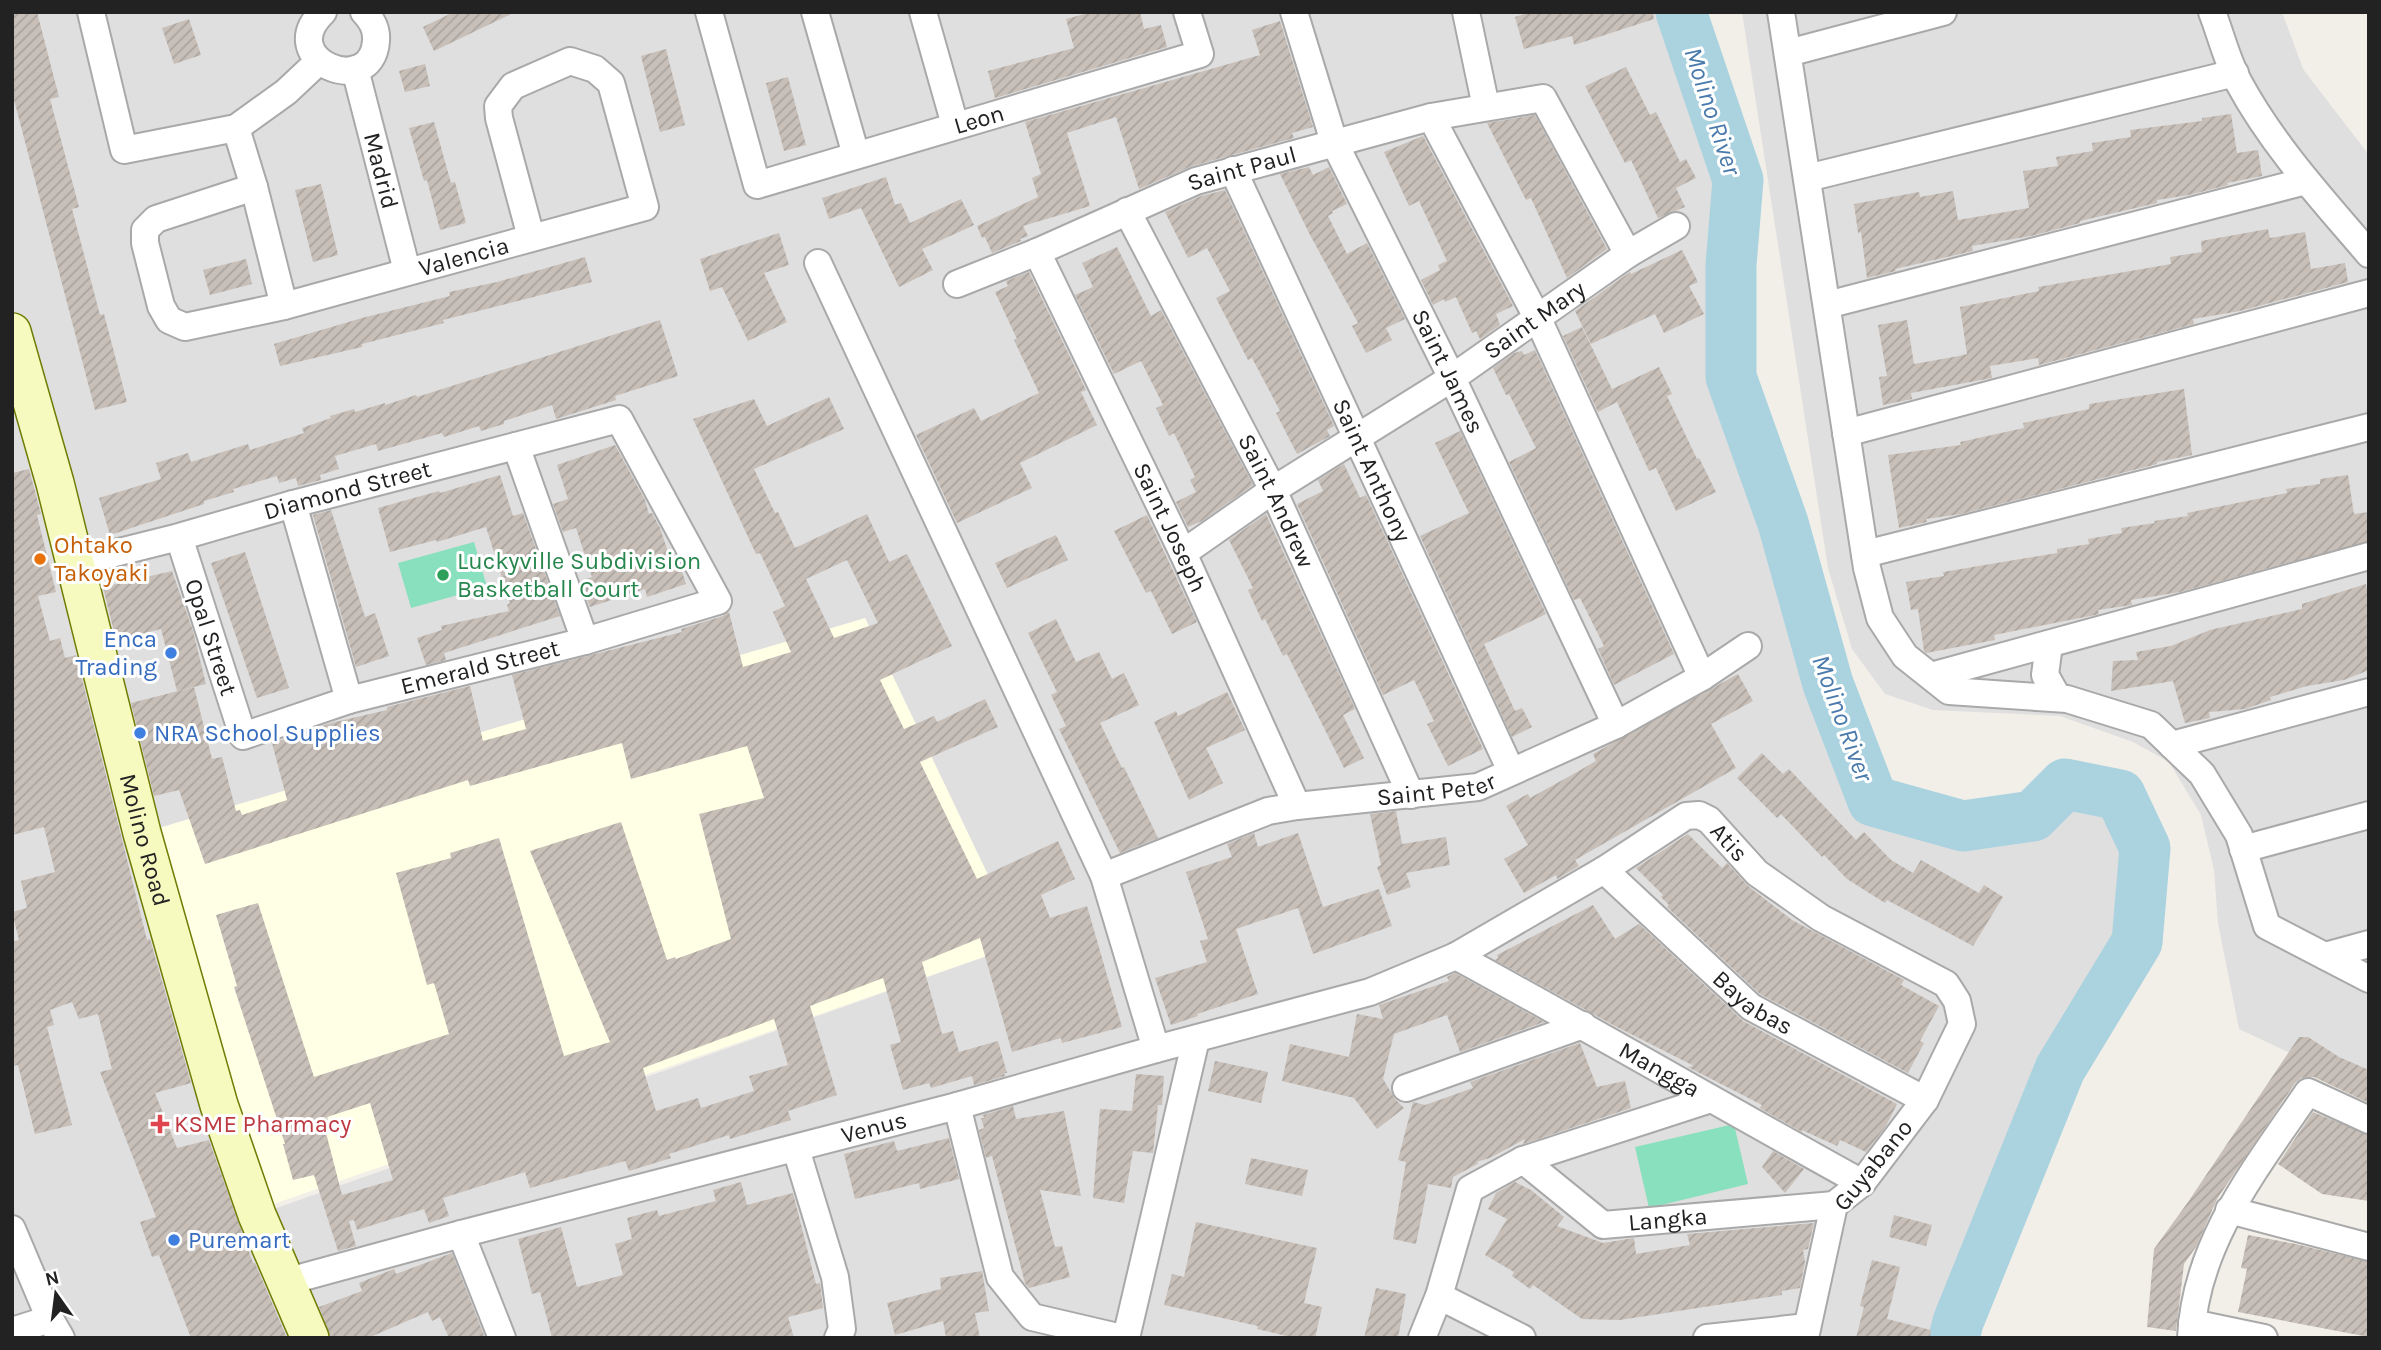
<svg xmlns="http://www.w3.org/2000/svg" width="2381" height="1350" font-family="Karla,sans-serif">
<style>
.residential{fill:#e0dfdf;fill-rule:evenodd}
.education{fill:#ffffe5}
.pitch{fill:#88e0be}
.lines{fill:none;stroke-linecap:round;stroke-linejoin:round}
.river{stroke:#aad3df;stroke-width:51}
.building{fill:url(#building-hatch);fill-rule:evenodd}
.street-casing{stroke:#a9a9a9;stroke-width:30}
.secondary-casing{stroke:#707d05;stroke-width:40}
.street{stroke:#fff;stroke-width:26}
.secondary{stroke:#f7fabf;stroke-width:37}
.food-dot{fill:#e8710a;stroke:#fff;stroke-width:2.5}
.leisure-dot{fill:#2e9e5b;stroke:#fff;stroke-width:2.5}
.shop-dot{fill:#3f7fe0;stroke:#fff;stroke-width:2.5}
.health-dot{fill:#e0444e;stroke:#fff;stroke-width:2.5}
.labels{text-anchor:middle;stroke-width:6;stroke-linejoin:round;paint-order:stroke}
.street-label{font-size:24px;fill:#222;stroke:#fff}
.food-label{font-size:24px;fill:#c56008;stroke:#fff;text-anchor:start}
.leisure-label{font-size:24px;fill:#27864d;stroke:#fff;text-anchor:start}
.shop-label{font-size:24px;fill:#366cbe;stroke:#fff;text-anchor:start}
.health-label{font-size:24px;fill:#be3a42;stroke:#fff;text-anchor:start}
.water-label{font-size:26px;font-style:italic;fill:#4a7aab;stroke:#fff}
</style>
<defs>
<pattern id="building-hatch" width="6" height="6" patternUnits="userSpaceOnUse" patternTransform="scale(1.75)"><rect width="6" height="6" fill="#c7bfb8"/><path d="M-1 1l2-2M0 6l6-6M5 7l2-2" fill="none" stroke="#aba49e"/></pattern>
</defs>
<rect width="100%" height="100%" fill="#f2efe9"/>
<g class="residential">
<path d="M12,12H1681L1738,180L1731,265V377L1783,523L1828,684L1873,800L1963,826L2033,816L2065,784L2120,795L2145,848L2137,942L2060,1069L1958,1322L1954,1338H12ZM865,618L1021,944L257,1215Z"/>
<path d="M1742,12H2282L2303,69L2369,155V1090L2239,1029L2218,923L2214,870L2201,815L2169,762L2133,742L2060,716L1933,710L1885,694L1852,649L1828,568Z"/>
</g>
<path class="education" d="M865,618L1021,944L268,1206L142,833Z"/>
<g class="pitch">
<path d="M474,542L487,587L411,608L398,563Z"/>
<path d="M1734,1124L1748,1184L1649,1208L1635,1147Z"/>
</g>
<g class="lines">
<path class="river" d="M1681,12L1738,180L1731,265V377L1783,523L1828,684L1873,801L1963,826L2033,816L2065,784L2120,795L2145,848L2137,942L2060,1069L1958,1322L1954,1338"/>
</g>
<g class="building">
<path d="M12,12H37L59,97L50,99L79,207L72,209L100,315L104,314L127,402L95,410L12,92Z"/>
<path d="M454,12H515L434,51L423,27Z"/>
<path d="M1092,12H1140L1144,29L1161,25L1167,47L995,98L988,71L1074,48L1066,19Z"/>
<path d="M1531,12H1653L1654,19L1574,45L1572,36L1524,49L1515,17Z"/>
<path d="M189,19L201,55L174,64L162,28Z"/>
<path d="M1280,21L1313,127L1292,133L1294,138L1192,166L1139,189L1116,117L1067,133L1090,206L1023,226L1028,236L1020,239L1021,241L992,253L985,237L982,238L977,226L1038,197L1032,178L1041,174L1025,122L1260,55L1252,30Z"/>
<path d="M666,49L685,125L660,132L641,56Z"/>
<path d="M425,64L430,86L405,92L399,71Z"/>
<path d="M1626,67L1650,115L1656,112L1680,162L1686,159L1696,178L1676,188L1685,207L1658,218L1631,160L1625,163L1585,86Z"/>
<path d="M788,77L806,145L784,151L766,83Z"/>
<path d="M2231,114L2237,153L2258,150L2262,176L2227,183L2228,185L2189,195L2157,200V203L2080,221V223L2031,236L1972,246L1973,251L1895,269L1896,271L1867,278L1861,232L1858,233L1854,204L1919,192L1920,197L1953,191L1958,220L2029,208L2023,171L2058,166L2056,157L2093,151L2092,143L2131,137L2130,130L2202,121V118Z"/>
<path d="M1535,115L1607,249L1567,278L1531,198L1526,200L1487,123Z"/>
<path d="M434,122L451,183L455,182L466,223L440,230L427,180L424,181L409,128Z"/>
<path d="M1423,136L1513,306L1496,314L1500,325L1480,339L1476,331L1472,333L1456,297L1445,302L1444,299L1433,305L1421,280L1440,270L1438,265L1447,261L1419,201L1409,206L1384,152Z"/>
<path d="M1309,167L1313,175L1329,167L1347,204L1332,211L1333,213L1328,216L1347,254L1367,243L1405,319L1386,328L1392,340L1366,353L1352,326L1358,323L1310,235L1280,174Z"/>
<path d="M886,177L895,205L901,203L910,223L961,199L974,225L922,249L933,270L899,287L861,208L829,219L822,198Z"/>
<path d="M321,184L338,255L313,262L295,190Z"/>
<path d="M1225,190L1334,426L1327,430L1330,436L1297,454L1276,413L1280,411L1252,358L1248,360L1216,298L1230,291L1207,248L1188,258L1165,212L1201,196Z"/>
<path d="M2268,229L2270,238L2305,232L2311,269L2345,263L2348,282L2240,311L2193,319L2194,324L2039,365L2038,358L1990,366L1992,378L1911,393L1912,399L1883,405L1879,377L1887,376L1878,325L1907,320L1914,364L1959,356L1967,354L1960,307L2039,291L2038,287L2171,264L2170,257L2202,252L2201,241Z"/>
<path d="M779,233L789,265L764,273L787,322L748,341L722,287L710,291L700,259Z"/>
<path d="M1117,247L1151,316L1161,310L1253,485L1202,521L1188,527L1176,502L1196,492L1190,480L1195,477L1174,433L1169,436L1156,408L1163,405L1141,361L1114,374L1075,295L1093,287L1082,263Z"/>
<path d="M1682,250L1698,282L1689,286L1704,314L1664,333L1655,314L1591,344L1575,311L1630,272L1631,274Z"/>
<path d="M585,257L592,282L443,320L444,323L362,344V347L280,366L274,344L362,318L450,296L449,292L497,282Z"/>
<path d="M246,259L252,284L210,295L203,270Z"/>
<path d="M1029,272L1086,390L1081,392L1097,425L1020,463L1032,488L957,523L916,435L974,408L981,421L1039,393L1014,340L1017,339L995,292L1008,286L1006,281Z"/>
<path d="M660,320L678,376L615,396L616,400L556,419L552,405L504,421V424L481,431L479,426L444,437L442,433L378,451L376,444L335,456L339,469L320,475L321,480L298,486L296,478L279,483L277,476L233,489L234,492L204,501V504L110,535L99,498L161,479L156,463L188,453L191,462L248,444L250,450L304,433L302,428L331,418L330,416L354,409L355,412L385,403V405L416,395L417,397Z"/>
<path d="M1582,327L1612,389L1659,367L1672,394L1667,396L1697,459L1699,458L1716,492L1676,511L1656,468L1649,471L1617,402L1598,412L1563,336Z"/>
<path d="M1535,350L1674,654L1614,685L1598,649L1604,646L1580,598L1574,600L1509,462L1536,448L1509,394L1506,395L1493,368L1514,353L1522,351L1524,355Z"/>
<path d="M2184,389L2192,455L2157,462V464L1961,514L1926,519L1927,522L1899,528L1888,455L1961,445L1960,442L2024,428L2023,423L2089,409V404Z"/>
<path d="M829,397L844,429L754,469L775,513L778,512L795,548L867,514L889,562L907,554L952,646L880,680L904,729L934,716L937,722L985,699L998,727L920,762L977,879L1058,841L1075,879L1041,895L1050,918L1087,906L1122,1027L1062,1043L1061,1038L1012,1052L980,938L922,962L942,1034L953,1031L959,1052L998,1041L1007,1073H1004L1005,1076L974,1085L972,1076L931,1088L929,1083L903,1090L890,1045L901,1042L883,978L810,1006L837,1095L788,1111L791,1120L730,1139L729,1135L669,1154L671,1158L629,1171L625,1161L530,1188L525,1172L443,1198L449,1216L429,1223L424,1209L357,1230L354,1220L349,1221L356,1246L338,1251L314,1175L293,1180L283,1144H285L234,987L237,986L216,915L258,903L314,1077L449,1034L434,983L427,985L396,873L451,858L450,853L499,838L564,1056L610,1042L530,851L621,822L667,960L675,957L676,959L731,939L699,814L764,798L747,746L631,779L622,743L470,786L468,780L205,864L179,790L154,796L131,703L194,687L212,759L222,757L236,811L240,810L242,815L287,800L272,743L331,723L387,710V707L470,686L483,741L526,729L512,675L682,632L681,629L723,616L729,612L743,667L791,652L773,612L785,606L760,553L756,554L693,419L754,399L767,426ZM847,560L878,623L834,638L806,579ZM774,1019L788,1065L749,1076L754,1091L701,1108L698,1098L656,1111L643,1068ZM370,1103L393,1180L342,1195L324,1125L329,1123L327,1117Z"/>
<path d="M1460,431L1546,614L1484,644L1515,711L1522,708L1532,727L1512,737L1420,536L1469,513L1435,443Z"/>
<path d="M615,445L645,500L649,514L652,513L660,528L671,561L677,559L679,562L686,584L647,597L645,589L590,607L580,581L592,577L576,528L563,532L553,504L568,499L557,465Z"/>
<path d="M1344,464L1360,498L1366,495L1483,749L1448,766L1427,724L1434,721L1414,680L1383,695L1297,504L1323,491L1318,480Z"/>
<path d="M29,469L41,514L37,515L56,592L38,596L50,641L60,638L65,658L76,655L147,940L150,939L191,1083L155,1093L177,1148L209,1140L253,1263H255L287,1338H191L159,1255L152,1257L140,1222L156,1217L100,1072L112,1069L98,1014L79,1019L72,1002L50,1010L54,1025L47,1027L72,1125L35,1134L18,1065L12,1066V942L19,940L12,912L27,908L21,881L55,872L44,827L12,835V473Z"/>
<path d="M500,475L513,516L523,513L560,616L444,653L446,660L426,665L417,638L442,630L441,626L509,611L507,605L510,603L486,527L437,542L436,540L390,552L378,508L439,491L440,493Z"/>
<path d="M2348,475L2354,514L2369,512V541L2180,592L2131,600L2132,605L2098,610L2099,614L2095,615L1994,635L1995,640L1926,653L1924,651L1918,609L1911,610L1906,582L1944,576L1943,572L2057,553V549L2089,544L2088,539L2122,533L2121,528L2155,523L2154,521L2188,516L2187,513L2287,493L2286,489L2320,484V479Z"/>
<path d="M331,510L365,617L375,613L389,656L356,667L313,515Z"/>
<path d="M1266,514L1355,709L1343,715L1364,758L1344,768L1287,654L1283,656L1265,619L1262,621L1248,590L1253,588L1229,540Z"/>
<path d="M1147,515L1197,622L1172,634L1151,591L1146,593L1114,531Z"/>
<path d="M1056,535L1068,560L1007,588L995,563Z"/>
<path d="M245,552L289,688L257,698L211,563Z"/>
<path d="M172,571L193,631L206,684L177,691L161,629L116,640L103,587Z"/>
<path d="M2366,584L2369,601V670L2344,680L2307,686L2270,697L2271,700L2245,709L2209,712L2210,718L2185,723L2173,681L2111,691L2113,661L2138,660L2136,652L2171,646L2210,630L2302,609V604Z"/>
<path d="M1056,619L1076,662L1099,652L1112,679L1124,673L1139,705L1100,723L1122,768L1124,767L1158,838L1120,853L1059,729L1066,726L1051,695L1057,692L1028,633Z"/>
<path d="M1738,674L1753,701L1711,724L1736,768L1575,860L1579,866L1557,879L1556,875L1524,893L1504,859L1528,845L1506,806L1528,794L1530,798L1577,772L1596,761L1593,754Z"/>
<path d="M1227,692L1245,730L1206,748L1223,783L1189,800L1154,722L1176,711L1178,716Z"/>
<path d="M1762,753L1783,774L1789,769L1856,840L1864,832L1891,860L1913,873L1921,860L1979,893L1984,885L2003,897L1973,946L1887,900L1885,903L1847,879L1824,855L1822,857L1781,814L1777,818L1737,778Z"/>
<path d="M1396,811L1402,844L1446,837L1450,865L1406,873L1411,887L1387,895L1377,867L1381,865L1370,814Z"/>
<path d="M1254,833L1258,847L1298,833L1323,907L1379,889L1392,926L1313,954L1298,908L1236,929L1258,994L1197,1014L1198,1016L1171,1025L1155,978L1207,962L1200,941L1208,939L1186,872L1232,857L1227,844Z"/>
<path d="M1688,834L1722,868L1727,863L1748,886L1792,920L1904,980L1901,985L1939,1006L1920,1041L1924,1043L1908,1073L1760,994L1667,907L1669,905L1661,897L1663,895L1636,868Z"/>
<path d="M1593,905L1615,939L1639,924L1743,1021L1897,1104L1886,1126L1866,1152L1840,1140L1837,1146L1802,1130V1132L1760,1108L1762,1105L1688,1067L1694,1066L1615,1026L1495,960L1498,958L1497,955Z"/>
<path d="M1455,973L1544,1022L1460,1052L1447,1015L1394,1034L1383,1079L1395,1099L1404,1108L1377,1129L1354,1098L1282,1081L1290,1044L1349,1057L1357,1014L1383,1019L1379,1005L1449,981L1447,977Z"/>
<path d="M2299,1037H2308L2339,1057L2369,1070V1103L2314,1077L2301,1078L2295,1083L2217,1199L2196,1247L2184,1264L2176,1331L2147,1327L2154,1249L2188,1202Z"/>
<path d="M1580,1043L1597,1087L1625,1081L1631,1108L1523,1144L1525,1139L1490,1158L1476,1162L1479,1163L1453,1177L1451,1188L1428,1184L1416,1244L1393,1239L1406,1162L1398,1160L1413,1102L1425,1105L1473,1088L1470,1082Z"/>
<path d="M1215,1061L1268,1072L1261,1103L1208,1091Z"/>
<path d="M1136,1074L1164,1076L1162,1105H1158L1153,1153L1133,1151L1124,1203L1093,1198L1100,1109L1132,1111Z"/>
<path d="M1013,1106L1016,1119L1064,1111L1081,1196L1040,1190L1055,1247L1062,1246L1070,1277L1029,1288L1025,1283L992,1156L986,1158L979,1130L984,1128L981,1118H984L983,1115Z"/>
<path d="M2313,1112L2369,1135V1201L2322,1194L2278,1164Z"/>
<path d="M949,1138L959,1179L920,1189L919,1183L855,1199L844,1154L894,1141L897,1151Z"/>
<path d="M1773,1151L1804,1169L1785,1193L1762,1167Z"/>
<path d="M1251,1158L1308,1170L1302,1196L1245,1184Z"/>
<path d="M741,1182L747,1205L793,1193L816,1284L820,1283L823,1308L788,1317L794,1338H552L540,1292L532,1294L518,1239L561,1227L577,1287L623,1275L615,1244L632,1239L627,1218L657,1210L659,1216L716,1201L713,1190Z"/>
<path d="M1515,1182L1531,1190L1564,1217L1557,1226L1603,1243L1634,1238L1636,1254L1690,1245L1687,1234L1814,1223L1808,1249L1803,1250L1805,1262L1800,1288L1782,1291V1295L1620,1320L1582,1319L1533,1285L1530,1289L1512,1276L1514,1272L1485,1255L1507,1219L1488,1209L1496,1193Z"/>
<path d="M1894,1215L1932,1225L1926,1246L1889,1237Z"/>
<path d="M1196,1222L1317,1248L1304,1303L1322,1307L1315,1338H1295L1257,1329L1258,1326L1164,1305L1172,1274L1184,1277Z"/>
<path d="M2248,1235L2296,1244L2369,1262V1337L2238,1312L2247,1269L2241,1268Z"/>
<path d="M452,1253L485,1338H449L440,1317L432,1321L428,1312L368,1338H331L319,1307L362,1291L359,1283L394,1269L396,1274Z"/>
<path d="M1872,1260L1900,1267L1887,1319L1931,1330L1930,1338H1856L1864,1307L1860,1306Z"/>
<path d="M982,1271L989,1311L975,1313L980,1338H946L943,1321L895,1335L887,1303L941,1289L940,1278Z"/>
<path d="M1376,1288L1406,1294L1398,1338H1364Z"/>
</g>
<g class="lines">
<defs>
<g id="street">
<path d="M91,12L124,150L236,128L286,92L319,61"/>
<path d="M323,12C273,60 372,100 376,41C377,30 372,20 364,12"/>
<path id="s1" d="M709,12L757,185L1200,54L1187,12"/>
<path d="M815,12L856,155"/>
<path d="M923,12L955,125"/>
<path id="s2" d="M1294,12L1334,142L1452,378L1616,725"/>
<path d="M1466,12L1486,107"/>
<path d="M1781,12L1867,568L1880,618L1905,656L1949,691L2067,699L2151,725L2202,774L2239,835L2267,926L2369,979"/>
<path d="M2212,12C2221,35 2227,61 2239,83C2273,146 2323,200 2369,254"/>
<path d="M1788,53L1943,12"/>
<path id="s3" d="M355,69L407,271"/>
<path d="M1431,117L1538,319L1702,677"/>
<path d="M236,128L254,187L284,306"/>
<path id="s4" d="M1233,170L1511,771"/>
<path d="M1807,178L2235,73"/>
<path id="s5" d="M254,187L156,219L145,230V243L161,306L169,320L185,327L284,306L645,207L611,83L595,69L570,61L513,86L498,106L499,118L531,237"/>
<path id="s6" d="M1127,211L1273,490L1411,795"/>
<path id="s7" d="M1037,252L1183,553L1297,806"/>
<path d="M818,263L1104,876L1156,1049"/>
<path id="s8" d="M957,284L1037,252L1196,181L1431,117L1543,98L1628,254"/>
<path d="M1827,305L2306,181"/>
<path d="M1846,433L2369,293"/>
<path d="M516,446L585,641"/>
<path d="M293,504L349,700"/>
<path id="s9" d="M1183,553L1273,490L1452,378L1628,254L1676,226"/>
<path d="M1865,554L2369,427"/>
<path id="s10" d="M75,563L179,537L293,504L619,419L718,601L585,641L349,700L243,736L179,537"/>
<path d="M2049,644L2045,675L2058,698"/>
<path d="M1931,676L2369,556"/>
<path d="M2172,745L2369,692"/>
<path d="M2243,849L2369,815"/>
<path id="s11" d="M1604,870L1751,1007L1925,1100"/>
<path id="s12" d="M1104,876L1268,811L1297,806L1478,787L1616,725L1702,677L1748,646"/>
<path id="s13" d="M1456,956C1592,1030 1726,1108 1862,1183"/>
<path d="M2325,956L2369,944"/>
<path d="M1406,1088L1583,1025"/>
<path d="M957,1106L1000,1277L1032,1317L1122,1338"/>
<path d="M796,1149L835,1277L842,1329L838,1338"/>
<path id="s14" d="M1523,1160L1603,1225L1834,1205"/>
<path d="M2229,1210L2369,1247"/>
<path d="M12,1229L50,1319L61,1338"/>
<path d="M461,1234L502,1338"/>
<path id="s15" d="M285,1282L461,1234L957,1106L1156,1049L1370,992L1456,956L1604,870L1686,816L1699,815L1709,820L1757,873L1821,918L1946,984L1957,1001L1962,1024L1925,1100L1862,1183L1834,1205L1805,1338"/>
<path d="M1439,1296L1522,1338"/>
<path d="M2192,1323L2264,1338"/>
<path d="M12,1331L50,1319"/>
<path d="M1126,1338L1196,1039"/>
<path d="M1422,1338L1439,1296L1470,1189L1523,1160L1711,1099"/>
<path d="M1707,1338L1807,1327"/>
<path d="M2191,1338C2195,1243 2257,1167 2308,1092L2369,1120"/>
</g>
<g id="secondary">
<path id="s16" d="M12,332L55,483L142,833L219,1105L257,1215L310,1338"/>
</g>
</defs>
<use href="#street" class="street-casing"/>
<use href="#secondary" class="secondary-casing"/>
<use href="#street" class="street"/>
<use href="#secondary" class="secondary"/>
</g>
<circle class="food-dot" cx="40" cy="559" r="7"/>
<circle class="leisure-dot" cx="443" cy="575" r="7"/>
<g class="shop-dot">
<circle cx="171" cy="653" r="7"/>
<circle cx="140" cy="733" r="7"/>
<circle cx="174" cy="1240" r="7"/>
</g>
<path class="health-dot" d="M156.5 1113.5h7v7h7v7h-7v7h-7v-7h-7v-7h7z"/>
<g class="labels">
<g class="street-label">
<text dy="8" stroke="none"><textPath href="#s1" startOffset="411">Leon</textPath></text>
<text dy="8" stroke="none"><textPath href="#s8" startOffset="308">Saint Paul</textPath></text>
<text dy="8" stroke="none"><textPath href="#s3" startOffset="105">Madrid</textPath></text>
<text dy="8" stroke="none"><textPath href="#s5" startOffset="518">Valencia</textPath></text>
<text dy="8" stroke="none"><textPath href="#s9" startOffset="422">Saint Mary</textPath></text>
<text dy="8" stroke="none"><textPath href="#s2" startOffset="392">Saint James</textPath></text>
<text dy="8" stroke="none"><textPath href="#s4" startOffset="331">Saint Anthony</textPath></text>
<text dy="8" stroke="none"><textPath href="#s10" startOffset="282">Diamond Street</textPath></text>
<text dy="8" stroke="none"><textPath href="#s6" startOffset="326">Saint Andrew</textPath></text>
<text dy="8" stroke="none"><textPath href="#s7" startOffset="306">Saint Joseph</textPath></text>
<text transform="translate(211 637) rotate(72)" y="8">Opal Street</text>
<text transform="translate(480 667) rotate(-14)" y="8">Emerald Street</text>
<text dy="8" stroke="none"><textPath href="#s12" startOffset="346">Saint Peter</textPath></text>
<text dy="8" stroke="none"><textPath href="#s16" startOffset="525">Molino Road</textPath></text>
<text dy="8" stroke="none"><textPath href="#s15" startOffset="1540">Atis</textPath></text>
<text dy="8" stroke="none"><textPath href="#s11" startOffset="200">Bayabas</textPath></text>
<text dy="8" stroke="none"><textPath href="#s13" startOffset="233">Mangga</textPath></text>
<text dy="8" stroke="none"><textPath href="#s15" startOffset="609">Venus</textPath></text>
<text transform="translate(1873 1165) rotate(-51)" y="8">Guyabano</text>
<text dy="8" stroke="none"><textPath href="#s14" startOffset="168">Langka</textPath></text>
</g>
<g class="food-label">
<text x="54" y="553">Ohtako<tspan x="54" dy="28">Takoyaki</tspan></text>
</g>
<g class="leisure-label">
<text x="457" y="569">Luckyville Subdivision<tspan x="457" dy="28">Basketball Court</tspan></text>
</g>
<g class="shop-label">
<text x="157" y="647" text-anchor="end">Enca<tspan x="157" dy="28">Trading</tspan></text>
<text x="154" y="741">NRA School Supplies</text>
<text x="188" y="1248">Puremart</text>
</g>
<g class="health-label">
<text x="174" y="1132">KSME Pharmacy</text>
</g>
<g class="water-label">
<text transform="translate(1713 111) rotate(72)" y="9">Molino River</text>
<text transform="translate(1843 718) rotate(70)" y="9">Molino River</text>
</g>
</g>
<rect width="2381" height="1350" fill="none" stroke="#222222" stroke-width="28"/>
<g transform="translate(56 1294) rotate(346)" stroke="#ffffff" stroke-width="5" paint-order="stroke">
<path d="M0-5L12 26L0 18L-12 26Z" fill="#222222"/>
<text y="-10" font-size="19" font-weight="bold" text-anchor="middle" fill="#222222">N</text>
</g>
</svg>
